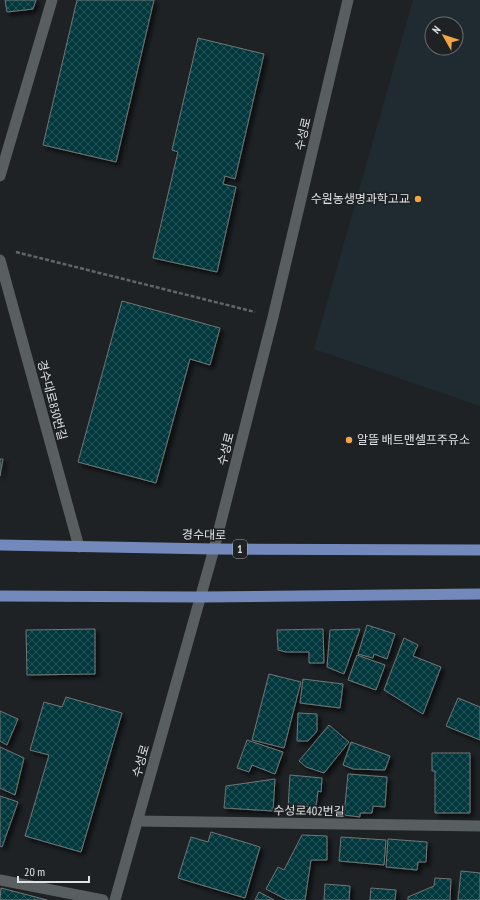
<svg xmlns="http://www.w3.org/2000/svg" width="480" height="900" font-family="'PT Sans Narrow','Noto Sans KR',sans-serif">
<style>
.built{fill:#202b31;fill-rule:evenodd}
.building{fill:url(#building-cross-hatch);stroke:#6f7676;filter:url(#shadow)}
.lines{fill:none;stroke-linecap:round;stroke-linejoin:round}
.path{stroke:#626668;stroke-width:2.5;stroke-dasharray:4 2;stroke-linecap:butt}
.minor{stroke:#595e61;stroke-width:11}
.tertiary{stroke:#595e61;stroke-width:11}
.primary{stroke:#7389bb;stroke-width:11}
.poi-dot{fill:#f1a63f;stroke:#1e2225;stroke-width:1.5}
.labels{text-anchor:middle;stroke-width:3.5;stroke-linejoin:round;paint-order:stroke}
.shield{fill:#1e2225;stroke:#a6a9ab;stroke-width:1}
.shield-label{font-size:11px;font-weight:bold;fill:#e0e3e4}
.street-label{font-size:12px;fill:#e0e3e4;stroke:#1e2225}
.poi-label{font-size:12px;fill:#e0e3e4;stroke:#1e2225;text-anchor:end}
</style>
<defs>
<pattern id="building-cross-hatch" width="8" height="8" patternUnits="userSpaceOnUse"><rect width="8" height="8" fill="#05383c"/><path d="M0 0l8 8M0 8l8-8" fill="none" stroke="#295558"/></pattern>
<filter id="shadow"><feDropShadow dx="3.5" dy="3.5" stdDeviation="2" flood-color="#0009"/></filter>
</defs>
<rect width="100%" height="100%" fill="#1e2225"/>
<path class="built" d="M413,0H480V406L314,349ZM432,24H456V48H432Z"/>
<g class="building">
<path d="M5,0H36L33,9L7,12Z"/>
<path d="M77,0H154L116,162L43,145Z"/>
<path d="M198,38L264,54L235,179L225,176L223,184L236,187L217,272L153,258L178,152L172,150Z"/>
<path d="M122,301L220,328L210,365L190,359L156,483L78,462Z"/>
<path d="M0,459H3L0,476Z"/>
<path d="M367,625L395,634L387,659L374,654L373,658L358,654Z"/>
<path d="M95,629V674L27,675L26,630Z"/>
<path d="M323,629L324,663H309V652H286L278,650L277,630Z"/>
<path d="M360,629L344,674L327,667L330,630Z"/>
<path d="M404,638L418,645L413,656L441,667L423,714L384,690Z"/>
<path d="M357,655L385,665L376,690L348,680Z"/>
<path d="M269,674L301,682L284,748L252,740Z"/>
<path d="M303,679L343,684L340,708L300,703Z"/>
<path d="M66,697L122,713L81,852L25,836L49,755L30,750L44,702L62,707Z"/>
<path d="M458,698L480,707V740L446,726Z"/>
<path d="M0,711L18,719L7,745L0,741Z"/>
<path d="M298,713L317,714V731L308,741H297Z"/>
<path d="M329,725L349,742L324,773L306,767L299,761Z"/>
<path d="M247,740L283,752L275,774L252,765L249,772L237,768Z"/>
<path d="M351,742L390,756L385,770L353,769L343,765Z"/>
<path d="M0,747L24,758L15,795L0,788Z"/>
<path d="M432,753H470V813H435V771H432Z"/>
<path d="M348,774L387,777L385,807L373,806L372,813H360V817L344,815Z"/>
<path d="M290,775L322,778L321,792L318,791L316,807L301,806V810L288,809Z"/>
<path d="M275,779L273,811L224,808L226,786Z"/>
<path d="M0,796L18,802L2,847L0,846Z"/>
<path d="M211,832L260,847L245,898L178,878L191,837L208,842Z"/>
<path d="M302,835L327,836V860H311L305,900H287L266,889L278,867L284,870Z"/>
<path d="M341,837L386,840L384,865L339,861Z"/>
<path d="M388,839L427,842L426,862H418L417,870L386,867Z"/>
<path d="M461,871L480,873V900H458Z"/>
<path d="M435,878L451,879L450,900H408V897L434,886Z"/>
<path d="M325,884L350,886L349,900H324Z"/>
<path d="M1,888L47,900H0Z"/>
<path d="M371,888L396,890L395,900H370Z"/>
<path d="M259,892L274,900H255Z"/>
</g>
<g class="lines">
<path class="path" d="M16,252L255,312"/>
<g class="minor">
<path d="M0,176L52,0"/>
<path d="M0,260L79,547"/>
<path d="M137,821L480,826"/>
<path d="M0,880L103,900"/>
</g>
<path class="tertiary" d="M115,900L214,549L273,317L348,0"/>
<g class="primary">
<path d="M0,545L214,549L480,550"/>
<path d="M0,596L201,597L480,594"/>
</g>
</g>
<g class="poi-dot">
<circle cx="418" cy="199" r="4"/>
<circle cx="349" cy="440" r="4"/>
</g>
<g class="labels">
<rect class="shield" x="233" y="540" width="14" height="18" rx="3"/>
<g class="shield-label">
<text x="240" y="553">1</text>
</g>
<g class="street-label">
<text transform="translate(303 134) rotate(-77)" y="4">수성로</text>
<text transform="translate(52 400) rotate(75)" y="4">경수대로830번길</text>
<text transform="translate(226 449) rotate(-76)" y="4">수성로</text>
<text transform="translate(204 535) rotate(1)" y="4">경수대로</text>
<text transform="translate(141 761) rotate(-74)" y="4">수성로</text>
<text transform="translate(309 811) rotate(1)" y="4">수성로402번길</text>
</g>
<g class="poi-label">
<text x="410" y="203">수원농생명과학고교</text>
<text x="357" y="444" text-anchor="start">알뜰 배트맨셀프주유소</text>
</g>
</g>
<g transform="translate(444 36) rotate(309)"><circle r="19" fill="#1e2225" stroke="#6c6f71"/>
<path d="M0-3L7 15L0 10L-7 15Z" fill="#f1a63f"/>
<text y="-6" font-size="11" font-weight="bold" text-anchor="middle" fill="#e0e3e4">N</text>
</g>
<path d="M18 876v6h71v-6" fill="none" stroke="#e0e3e4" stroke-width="2"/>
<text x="24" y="876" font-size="12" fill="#e0e3e4" stroke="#1e2225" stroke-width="3" paint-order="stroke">20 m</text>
</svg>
